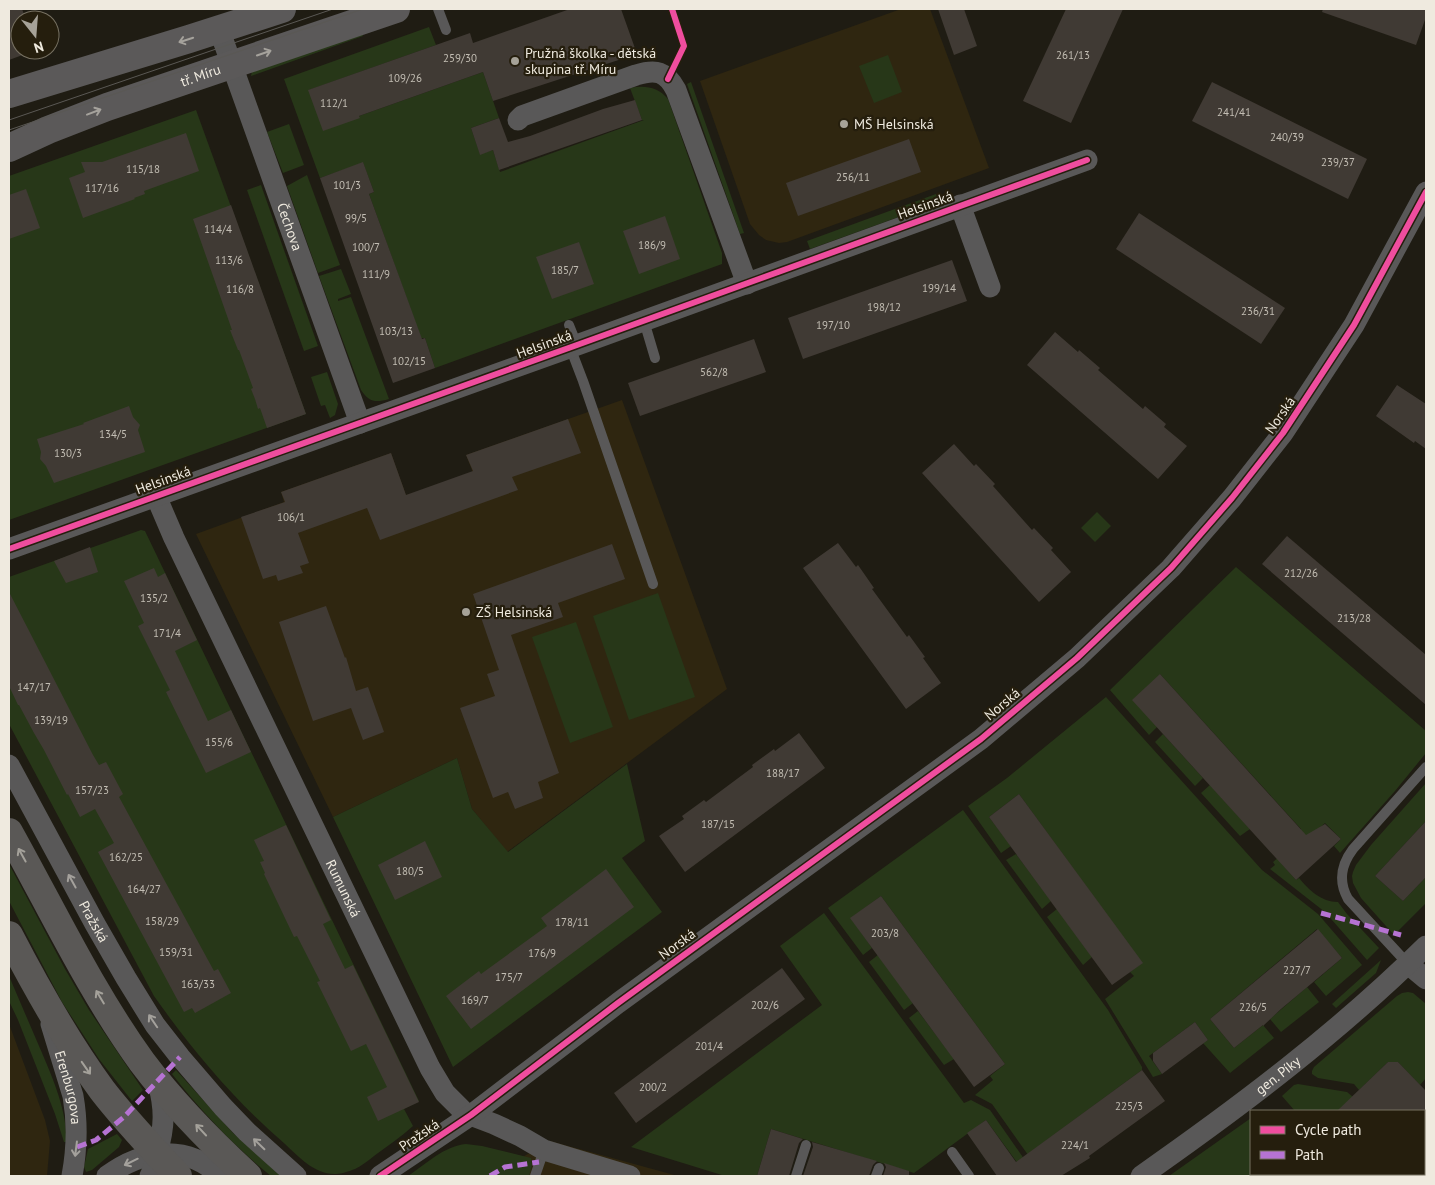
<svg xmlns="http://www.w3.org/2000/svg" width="1435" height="1185" font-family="'PT Sans',sans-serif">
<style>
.built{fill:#2f2610}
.green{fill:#273718}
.building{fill:#403a34}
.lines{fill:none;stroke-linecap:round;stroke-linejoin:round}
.service{stroke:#595858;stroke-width:10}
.minor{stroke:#595858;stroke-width:21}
.secondary{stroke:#5b5959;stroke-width:28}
.primary{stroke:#5a5856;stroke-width:28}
.tram{stroke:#5a5854;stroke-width:1}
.quiet{stroke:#b673d3;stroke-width:5;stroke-dasharray:10 5;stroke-linecap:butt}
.cycleway-casing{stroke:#251e0d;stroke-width:9}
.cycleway{stroke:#ef4d9e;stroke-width:6}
.oneway{stroke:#a5a29c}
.oneway2{stroke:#a4a19a}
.oneway3{stroke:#a4a19c}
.poi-dot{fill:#a6a298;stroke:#251e0d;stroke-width:2}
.labels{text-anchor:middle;stroke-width:4.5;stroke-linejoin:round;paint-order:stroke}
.number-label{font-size:11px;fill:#c3beb4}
.poi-label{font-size:14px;fill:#efeadf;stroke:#251e0d;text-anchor:start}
.street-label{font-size:14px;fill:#efeadf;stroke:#251e0d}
</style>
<rect width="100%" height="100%" fill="#1f1c13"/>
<g class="built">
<path d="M901,9H930L989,168L787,242L779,243L766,240L759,235L750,224L700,81Z"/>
<path d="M622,400L727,689L507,852L472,809L457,758L333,817L196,534L284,502L281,492L391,453L406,495L475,478L466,455Z"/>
<path d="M9,1024L45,1120L50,1141L47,1176H9Z"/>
<path d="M550,1141L678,1176H490Z"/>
</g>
<g class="green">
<path d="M429,27L436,45L309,90L360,118L359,116L483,72L499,118L471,128L480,154L493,150L500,172L644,120H642L630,88C645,85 658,87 668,99L722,253V264L435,368L425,338H421L369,194L374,192L363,163L320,178L284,79Z"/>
<path d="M360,28L363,36L251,76L252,71Z"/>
<path d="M888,55L902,92L874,103L859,66Z"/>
<path d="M691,82L744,233L740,234L687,84Z"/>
<path d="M196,110L306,414L9,520V176Z"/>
<path d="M289,124L304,165L283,173L267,132Z"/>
<path d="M307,175L340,265L318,273L287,186Z"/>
<path d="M261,185L318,346L304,351L247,190Z"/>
<path d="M936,194L940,202L810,249L807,241Z"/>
<path d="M341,269L351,294L338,299V301L351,297L389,399C375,403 369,402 361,390L319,276Z"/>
<path d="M327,372L338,404L335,415L330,418L325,405L321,406L311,377Z"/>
<path d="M1097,512L1111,526L1095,542L1081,528Z"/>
<path d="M141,530L145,531L419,1101L404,1109L413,1126C401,1137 387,1146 374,1156C368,1161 361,1166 355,1169C349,1171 342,1174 336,1174C315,1175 299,1157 285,1144C235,1101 192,1050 154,996L9,724V577Z"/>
<path d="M1236,567L1426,731V753L1395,791L1340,853L1334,846L1341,839L1325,823L1281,863L1296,880L1299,878C1309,890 1321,902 1338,902L1347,914L1379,948L1367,960L1325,912L1270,869L1275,865L1273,862L1293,845L1301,829L1160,674L1157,727L1149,735L1110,690Z"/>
<path d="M658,593L695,697L629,720L593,616Z"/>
<path d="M576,622L613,727L570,743L532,637Z"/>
<path d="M1106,697L1262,870L1318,914L1362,965L1326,996L1314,982L1342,958L1317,929L1210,1019L1234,1048L1263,1025L1274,1038L1230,1073L1203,1043L1208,1040L1195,1022L1149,1056L1162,1074L1153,1077L1105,999L1134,976L1130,972L1142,963L1019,794L989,817L1011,846L1001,853L968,806L1007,778Z"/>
<path d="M1163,734L1203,778L1195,786L1155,742Z"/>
<path d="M457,758L472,809L508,852L627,764L645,841L622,858L662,912L453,1067L333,817Z"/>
<path d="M1426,783V821L1375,876L1403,901L1426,877V903L1394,935L1361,898L1353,883L1352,876L1353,872L1356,865L1371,845Z"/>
<path d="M1210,785L1250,829L1240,836L1201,793Z"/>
<path d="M963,810L1108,1010L1142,1067V1070L1029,1153L1046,1176H1043L992,1104L975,1095L993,1080L990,1076L1005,1064L881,896L851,918L872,948L863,955L828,908Z"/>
<path d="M1016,854L1051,901L1042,909L1006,860Z"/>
<path d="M9,864L65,969L89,1010L143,1090L132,1101L99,1059L62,1002L9,901Z"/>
<path d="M1057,909L1092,957L1083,965L1047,917Z"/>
<path d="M824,913L964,1103L971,1100L990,1110L1036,1176H1027L986,1120L914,1173L771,1129L757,1176H725L631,1147L822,1005L780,946Z"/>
<path d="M878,955L913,1003L904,1010L869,962Z"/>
<path d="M1381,960L1376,973L1336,1008L1332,1004Z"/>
<path d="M9,976C19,999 29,1023 39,1046C51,1074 68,1111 66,1142H64L55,1114L18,1020L9,1001Z"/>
<path d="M1307,987L1319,1002L1281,1032L1270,1019Z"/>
<path d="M1408,992L1413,993L1426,1004V1078L1420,1085L1398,1062H1388L1359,1090L1354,1084L1318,1078L1312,1074V1071L1314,1067L1397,996L1402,993Z"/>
<path d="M918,1011L954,1059L944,1065L909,1018Z"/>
<path d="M176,1070L233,1133L281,1176H271C234,1146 201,1111 172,1074Z"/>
<path d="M1298,1084L1347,1092L1353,1097L1338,1111H1295L1282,1096L1294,1085Z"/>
<path d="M1251,1118V1174H1288L1289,1176H1169Z"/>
<path d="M117,1134L122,1140L119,1147L92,1170L86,1172L84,1167L88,1149Z"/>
<path d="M466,1144L482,1146L531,1158L532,1165L529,1176H408C426,1164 444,1146 466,1144Z"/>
</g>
<g class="building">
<path d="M9,9H22L26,20H20V50H36L9,60Z"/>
<path d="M570,9H621L637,54L493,101L483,72L359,116L360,118L323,131L308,90L470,33L473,43Z"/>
<path d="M938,9H964L977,46L954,55Z"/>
<path d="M1066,9H1123L1071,123L1023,101Z"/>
<path d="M1323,9H1426V17L1416,45L1322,12Z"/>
<path d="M1212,82L1367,159L1348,199L1192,121Z"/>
<path d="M635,100L642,120L499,170L493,150L480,155L471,128L499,118L508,142L530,136L603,109Z"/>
<path d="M186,133L199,171L144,191L145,194L134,198L135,199L83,218L69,178L85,172L81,162H102Z"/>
<path d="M909,139L921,172L798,216L786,183Z"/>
<path d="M363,162L374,192L369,194L422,339L425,338L435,368L393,383L320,178Z"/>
<path d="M26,189L40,228L9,239V195Z"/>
<path d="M231,205L306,414L267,428L260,408L258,409L255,399L251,389L253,388L239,350H238L230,330H232L193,219Z"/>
<path d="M1139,213L1285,308L1261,344L1116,249Z"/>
<path d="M665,216L680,259L639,274L623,231Z"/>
<path d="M579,242L594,284L552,299L536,257Z"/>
<path d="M952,260L967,301L803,359L788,318Z"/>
<path d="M1055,332L1078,352L1079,350L1100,368L1098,370L1143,409L1145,406L1166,424L1164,427L1187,446L1158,479L1027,365Z"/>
<path d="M754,339L766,372L640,416L628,383Z"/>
<path d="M1397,385L1426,404V449L1415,441L1414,443L1376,416Z"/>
<path d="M129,406L133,417L140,425L138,430L145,452L54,483L46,466L40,459L41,452L37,439L84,424L83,423Z"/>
<path d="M568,419L581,453L512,477L518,490L380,540L367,508L298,533L309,563L300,566L303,573L278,581L276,575L263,579L241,517L285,502L281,492L391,453L406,495L473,471L466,455Z"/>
<path d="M954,444L974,466L976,464L995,484L993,486L1032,530L1034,528L1053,548L1051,550L1071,572L1039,602L922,473Z"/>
<path d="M1287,536L1426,655V705L1262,564Z"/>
<path d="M838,543L856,567L858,565L874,588L872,589L907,637L909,635L925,657L923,658L941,683L906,709L803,568Z"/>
<path d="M612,544L625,579L558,603L563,617L511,635L559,773L538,782L543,798L515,809L508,792L493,798L460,708L495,696L487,674L499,670L473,594Z"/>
<path d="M90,547L98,572L66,583L54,561Z"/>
<path d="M154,568L158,577L165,573L197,640L175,651L208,721L231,710L251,752L206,773L166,692L170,690L138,626L144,623L124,581Z"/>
<path d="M9,592L93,755L99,765L106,762L123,794L119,797L214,971L218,969L231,993L195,1013L192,1008L184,1012L98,852L114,843L95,809L80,817L68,794L67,795L44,750L34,733L19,705H18L9,686Z"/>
<path d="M326,606L345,658L346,657L356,691L368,687L384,732L363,740L351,708L313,721L279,622Z"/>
<path d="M1160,674L1306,835L1325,824L1341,839L1296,880L1132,700Z"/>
<path d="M799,733L825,768L685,872L659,836L684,819L682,816L704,800L706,802L753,767L752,765L774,749L775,751Z"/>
<path d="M1019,794L1143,963L1112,985L989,817Z"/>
<path d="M1426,821V877L1403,901L1375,876Z"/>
<path d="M286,825L331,920L323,924L345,969L353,965L419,1102L378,1121L367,1097L387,1087L366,1044L351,1051L317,982L320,981L297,936L294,937L264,874L265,873L260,862L264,861L254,840Z"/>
<path d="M425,841L442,877L395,900L378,865Z"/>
<path d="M606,869L634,907L471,1029L446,996L479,971L481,974L547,926L541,918Z"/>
<path d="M881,896L1005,1064L974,1087L850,918Z"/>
<path d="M1318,929L1342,958L1281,1009L1263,1026V1025L1234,1048L1210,1019Z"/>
<path d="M782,968L805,999L636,1123L614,1093Z"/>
<path d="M1195,1022L1208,1040L1162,1074L1153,1061V1053Z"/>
<path d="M1388,1062H1398L1426,1091V1111H1337Z"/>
<path d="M1142,1070L1165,1101L1089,1156L1090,1158L1061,1176H997L967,1133L986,1120L1016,1162Z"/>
<path d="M771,1129L803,1139L799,1143L789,1176H757Z"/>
<path d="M812,1142L843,1151L877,1161L873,1165L869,1176H803L813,1147Z"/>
<path d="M884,1163L909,1171V1176H883L886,1167Z"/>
</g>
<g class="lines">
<g class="service">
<path d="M438,9L446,30"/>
<path d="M644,321L655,358"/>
<path d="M569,325L577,345"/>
<path d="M570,347L583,381L653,584"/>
<path d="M1408,964L1348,899C1338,881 1341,865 1353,849L1426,767"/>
<path d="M952,1152L969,1176"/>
<path d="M535,1176L544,1150"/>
<path d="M796,1176L806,1145"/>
<path d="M876,1176L879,1168"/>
</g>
<g class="minor">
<path id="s1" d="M219,29L360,423"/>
<path d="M518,120L522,116L636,75C656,69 666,71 676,90L747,284"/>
<path d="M960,205L990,287"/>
<path id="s2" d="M156,496L174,538L430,1068L445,1093L465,1113L494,1124L520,1136L544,1150L630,1176"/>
<path d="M9,549L577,345L1087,160"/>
<path id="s3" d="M9,765L95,924L126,978L155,1025L180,1057L223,1107L247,1132L296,1176"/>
<path d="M1408,964L1426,979"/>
<path id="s4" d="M51,1024L73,1096C78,1124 77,1149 72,1176"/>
<path d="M107,1176C142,1150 186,1143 220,1176"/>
<path d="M150,1176C154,1169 155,1161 157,1153C165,1126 165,1109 158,1082"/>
<path d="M380,1176L471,1115L618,1003L981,739L1077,658L1171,568L1232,498L1283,433L1354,325L1426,192"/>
<path id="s5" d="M1141,1176C1241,1106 1339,1032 1426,946"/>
</g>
<g class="secondary">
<path d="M9,94L189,39L282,9"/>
<path id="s6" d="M9,148L48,130L107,107L396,9"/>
</g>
<g class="primary">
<path d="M9,832C52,909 90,990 142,1062C172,1102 211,1142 248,1176"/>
<path d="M9,935C37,989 66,1041 102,1090C125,1120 152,1148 178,1176"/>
</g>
<g class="tram">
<path d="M9,120L333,9"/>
<path d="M9,130L363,9"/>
</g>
<g class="quiet">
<path d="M1321,913L1401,935"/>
<path d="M77,1147L96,1140L124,1117L180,1057"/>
<path d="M490,1176L505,1167L539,1162"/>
</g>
<defs>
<g id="cycleway">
<path d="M668,79L684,46L672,9"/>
<path d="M9,549L577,345L1087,160"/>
<path d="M380,1176L471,1115L618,1003L981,739L1077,658L1171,568L1232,498L1283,433L1354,325L1426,192"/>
</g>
</defs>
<use href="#cycleway" class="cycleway-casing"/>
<use href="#cycleway" class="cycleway"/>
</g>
<defs><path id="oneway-shaft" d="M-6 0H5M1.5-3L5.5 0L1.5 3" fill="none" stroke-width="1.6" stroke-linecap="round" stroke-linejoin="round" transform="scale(1.25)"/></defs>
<g class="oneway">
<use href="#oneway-shaft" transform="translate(186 40) rotate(162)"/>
<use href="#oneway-shaft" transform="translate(264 53) rotate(-19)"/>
<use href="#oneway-shaft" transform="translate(94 112) rotate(-21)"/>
</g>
<g class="oneway2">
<use href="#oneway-shaft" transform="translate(22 855) rotate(-119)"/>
<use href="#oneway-shaft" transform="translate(100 997) rotate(-121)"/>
<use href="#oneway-shaft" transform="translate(86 1068) rotate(55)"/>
<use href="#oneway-shaft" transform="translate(201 1130) rotate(-133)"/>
</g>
<g class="oneway3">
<use href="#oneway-shaft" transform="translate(72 881) rotate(-119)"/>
<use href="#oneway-shaft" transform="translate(153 1021) rotate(-124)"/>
<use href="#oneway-shaft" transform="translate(259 1144) rotate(-136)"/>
<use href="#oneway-shaft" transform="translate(76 1149) rotate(97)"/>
<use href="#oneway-shaft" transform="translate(131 1162) rotate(154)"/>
</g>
<g class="poi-dot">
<circle cx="515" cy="61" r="5"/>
<circle cx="844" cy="124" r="5"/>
<circle cx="466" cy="612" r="5"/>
</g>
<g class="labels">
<g class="number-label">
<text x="1073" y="59">261/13</text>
<text x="460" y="62">259/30</text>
<text x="405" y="82">109/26</text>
<text x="334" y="107">112/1</text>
<text x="1234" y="116">241/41</text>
<text x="1287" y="141">240/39</text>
<text x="1338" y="166">239/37</text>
<text x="143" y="173">115/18</text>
<text x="853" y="181">256/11</text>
<text x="347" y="189">101/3</text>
<text x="102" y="192">117/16</text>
<text x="356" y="222">99/5</text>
<text x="218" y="233">114/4</text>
<text x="652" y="249">186/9</text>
<text x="366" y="251">100/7</text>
<text x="229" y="264">113/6</text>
<text x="565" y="274">185/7</text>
<text x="376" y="278">111/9</text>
<text x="939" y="292">199/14</text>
<text x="240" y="293">116/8</text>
<text x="884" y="311">198/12</text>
<text x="1258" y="315">236/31</text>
<text x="833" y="329">197/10</text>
<text x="396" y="335">103/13</text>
<text x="409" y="365">102/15</text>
<text x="714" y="376">562/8</text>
<text x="113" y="438">134/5</text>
<text x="68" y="457">130/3</text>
<text x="291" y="521">106/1</text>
<text x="1301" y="577">212/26</text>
<text x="154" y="602">135/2</text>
<text x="1354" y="622">213/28</text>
<text x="167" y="637">171/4</text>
<text x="34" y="691">147/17</text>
<text x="51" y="724">139/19</text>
<text x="219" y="746">155/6</text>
<text x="783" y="777">188/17</text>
<text x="92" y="794">157/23</text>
<text x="718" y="828">187/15</text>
<text x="126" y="861">162/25</text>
<text x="410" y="875">180/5</text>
<text x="144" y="893">164/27</text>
<text x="162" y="925">158/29</text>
<text x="572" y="926">178/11</text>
<text x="885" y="937">203/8</text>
<text x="176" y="956">159/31</text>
<text x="542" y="957">176/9</text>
<text x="1297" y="974">227/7</text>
<text x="509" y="981">175/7</text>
<text x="198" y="988">163/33</text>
<text x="475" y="1004">169/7</text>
<text x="765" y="1009">202/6</text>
<text x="1253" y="1011">226/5</text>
<text x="709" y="1050">201/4</text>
<text x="653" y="1091">200/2</text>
<text x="1129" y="1110">225/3</text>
<text x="1075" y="1149">224/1</text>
</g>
<g class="poi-label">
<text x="525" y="58">Pružná školka - dětská<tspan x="525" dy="16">skupina tř. Míru</tspan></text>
<text x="854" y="129">MŠ Helsinská</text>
<text x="476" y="617">ZŠ Helsinská</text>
</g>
<g class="street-label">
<text dy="5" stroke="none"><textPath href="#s6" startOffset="205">tř. Míru</textPath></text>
<text transform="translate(925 205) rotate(-20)" y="5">Helsinská</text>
<text dy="5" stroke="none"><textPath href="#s1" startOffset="210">Čechova</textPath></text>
<text transform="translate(544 344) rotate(-20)" y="5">Helsinská</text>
<text transform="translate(1280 415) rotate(-55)" y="5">Norská</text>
<text transform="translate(163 480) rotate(-20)" y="5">Helsinská</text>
<text transform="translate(1002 704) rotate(-40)" y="5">Norská</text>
<text dy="5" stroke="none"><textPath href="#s2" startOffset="435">Rumunská</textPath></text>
<text dy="5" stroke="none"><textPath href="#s3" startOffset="178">Pražská</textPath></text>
<text transform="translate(677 944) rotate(-36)" y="5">Norská</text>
<text dy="5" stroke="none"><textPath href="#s5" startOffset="170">gen. Píky</textPath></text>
<text dy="5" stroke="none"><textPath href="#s4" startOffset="66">Erenburgova</textPath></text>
<text transform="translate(419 1135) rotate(-34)" y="5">Pražská</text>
</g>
</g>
<rect width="1435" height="1185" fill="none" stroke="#efeadf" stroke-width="20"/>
<rect x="1250" y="1110" width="175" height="65" fill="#251e0d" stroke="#767061"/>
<rect x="1260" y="1126" width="25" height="8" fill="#ef4d9e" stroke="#767061"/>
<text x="1295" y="1135" font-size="15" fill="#efeadf">Cycle path</text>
<rect x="1260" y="1151" width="25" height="8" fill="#b673d3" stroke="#767061"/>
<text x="1295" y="1160" font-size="15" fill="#efeadf">Path</text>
<g transform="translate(35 35) rotate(163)"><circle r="24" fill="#251e0d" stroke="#767061"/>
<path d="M0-4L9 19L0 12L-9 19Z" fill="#a6a298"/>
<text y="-8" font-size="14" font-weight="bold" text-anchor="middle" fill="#efeadf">N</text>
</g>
</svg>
